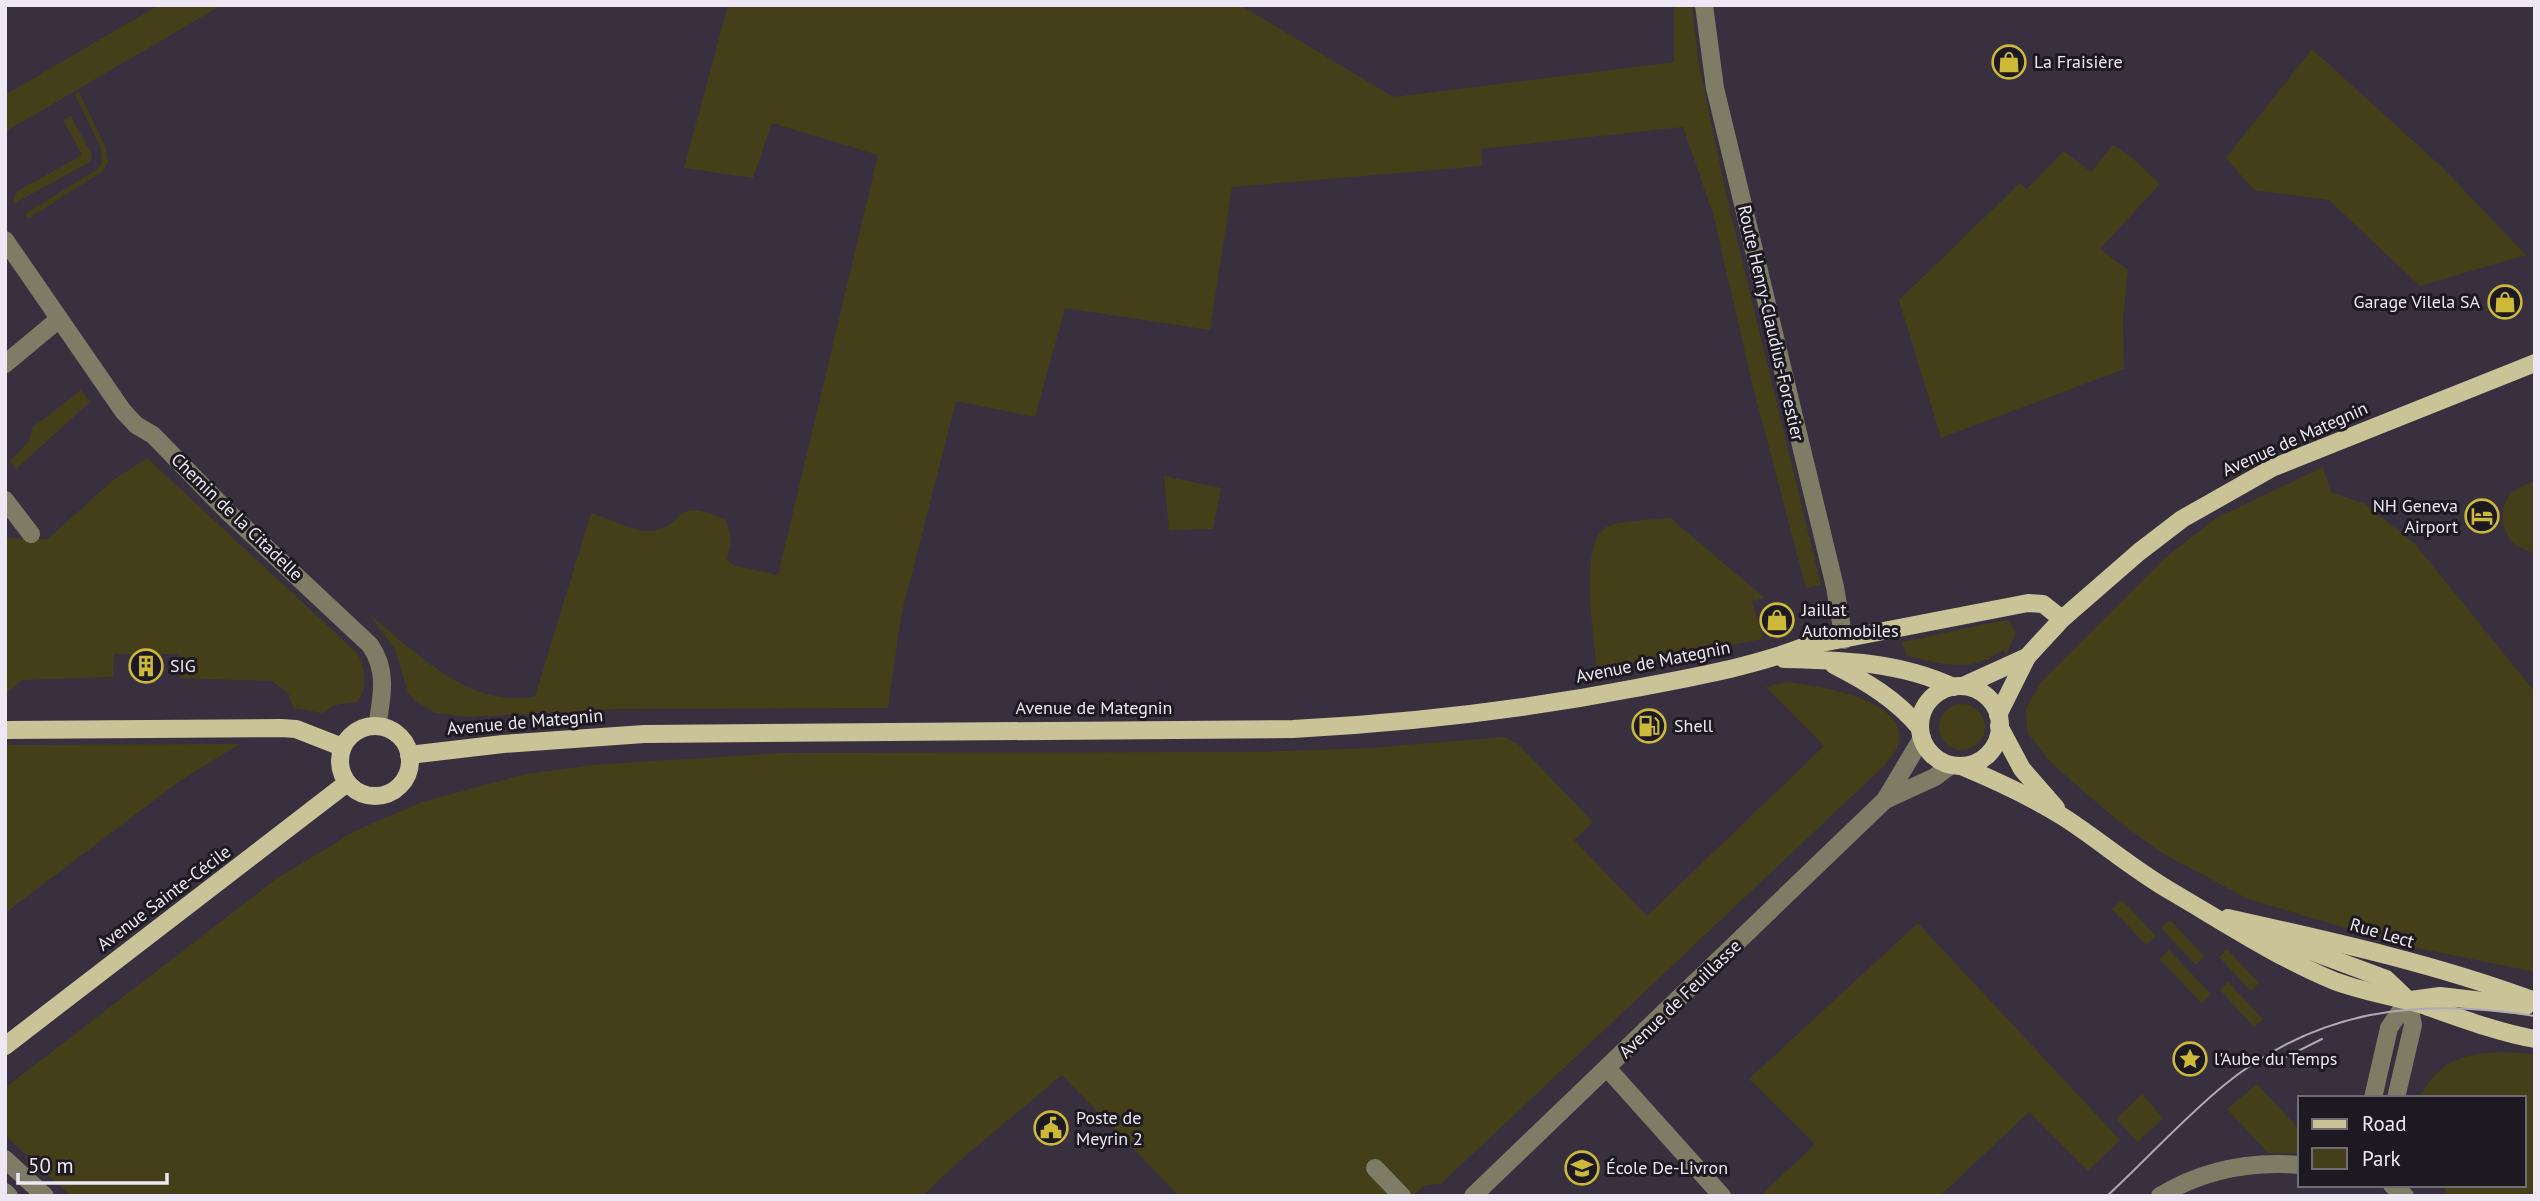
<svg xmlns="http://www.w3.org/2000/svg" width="2540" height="1201" font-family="'PT Sans',sans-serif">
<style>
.green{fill:#453f19}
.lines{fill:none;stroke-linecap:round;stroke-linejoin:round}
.minor{stroke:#7f7c66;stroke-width:18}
.major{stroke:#cac397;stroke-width:18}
.tram{stroke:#afa9b5;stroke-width:2}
.labels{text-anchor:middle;stroke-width:6;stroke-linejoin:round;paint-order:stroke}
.poi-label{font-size:18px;fill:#ede8f3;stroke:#1d1921;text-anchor:start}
.street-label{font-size:18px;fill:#ede8f3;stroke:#1d1921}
</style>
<rect width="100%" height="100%" fill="#382f3f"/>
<g class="green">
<path d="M159,5H222L5,132V95Z"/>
<path d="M728,5H1240L1393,97L1674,62V5H1692L1698,60L1727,198L1821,585L1806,588L1753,387L1713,214L1683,127L1481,149L1482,166L1232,187L1210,330L1065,308L1035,417L956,401L901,616L888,708L620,709L468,717L435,713L414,700L408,692L395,649L369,614C416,652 470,710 535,696L591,513C608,518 633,532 650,531C688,528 669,494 726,520L731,541L727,560L733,565L778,575L878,155L772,123L753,178L684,168Z"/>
<path d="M2312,49L2443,168L2526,255L2420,286L2329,200L2254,190L2226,158Z"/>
<path d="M79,92L105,146L108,162L103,171L28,219L25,214L96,170L102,163L101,149L75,94Z"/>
<path d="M71,116L92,155L90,162L13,204L16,192L82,155L63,120Z"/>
<path d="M2113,145L2130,156L2160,184L2100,249L2128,270L2123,318L2124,369L1941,438L1899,300L2020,183L2027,189L2064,151L2091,172Z"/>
<path d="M81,390L90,402L16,469L10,461L29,441L32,428Z"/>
<path d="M147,458L357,653C366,668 367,687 358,702L335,705L323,713L293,708L288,693L272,681L180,678L179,654H114L113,677L22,680L7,693L5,704V538L48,539L112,481Z"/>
<path d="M2323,467L2331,492L2363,503L2415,544L2535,692V972L2403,945L2248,899L2162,853L2118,821L2050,762L2027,732L2026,708L2042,681L2165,558L2216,518Z"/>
<path d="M1164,476L1221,488L1213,529L1169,530Z"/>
<path d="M2535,481V553C2503,548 2494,516 2511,492Z"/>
<path d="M1670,518L1765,598L1752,601L1763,639L1597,670C1595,640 1578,547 1605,528C1617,520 1655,520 1670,518Z"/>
<path d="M2000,621H2008L2016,633L2006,655L2003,650C1969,674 1945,664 1907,656L1902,642Z"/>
<path d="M1787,682C1815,686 1917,699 1897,748C1894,754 1888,760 1884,766L1442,1183L1424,1186L1413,1196H1179L1062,1075L959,1161L923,1196H71L5,1135V1088L276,879L355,831L422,802L526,774L592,765L780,753L1258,752L1370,748L1504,737L1519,745L1593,822L1574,840L1647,916L1824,746L1766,687Z"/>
<circle cx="1962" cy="727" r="23"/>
<path d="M240,744L181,780L5,913V745Z"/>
<path d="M2122,900L2156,936L2146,945L2112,909Z"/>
<path d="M2170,920L2204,956L2196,965L2161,928Z"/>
<path d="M1918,923L2120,1140L2088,1171L2029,1112L1940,1196H1760L1815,1144L1749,1079Z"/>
<path d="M2227,949L2259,983L2251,991L2219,957Z"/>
<path d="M2169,950L2211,994L2202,1003L2159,959Z"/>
<path d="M2228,982L2263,1019L2254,1027L2220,990Z"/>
<path d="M2503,1052L2535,1054V1196H2449L2441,1185H2524V1098H2420C2437,1061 2464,1053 2503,1052Z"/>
<path d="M2257,1084L2300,1130V1153H2268L2227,1109Z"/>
<path d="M2142,1094L2163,1118L2138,1142L2116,1119Z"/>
</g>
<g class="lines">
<g class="minor">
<path d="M1704,5L1715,88L1835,587L1844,640"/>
<path d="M5,240L123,411L136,425L153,435L228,512L370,645C388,670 382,698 377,726"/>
<path d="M5,364L59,319"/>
<path d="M5,500L31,534"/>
<path d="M1885,800L1935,777L1951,765"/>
<path d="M1608,1069L1722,1196"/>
<path d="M2373,1098L2389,1028L2408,1000"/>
<path d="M2396,1098L2413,1025L2408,1000"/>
<path d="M5,1159L45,1196"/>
<path d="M1375,1168L1402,1196"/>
<path d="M2392,1185L2405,1196"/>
<path d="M5,1192L9,1196"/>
<path d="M1473,1196L1885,800L1922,738"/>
<path d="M2160,1196C2203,1170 2251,1161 2300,1165"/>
</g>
<g class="major">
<path d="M1784,659C1842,660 1900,662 1953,687"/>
<path d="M1834,665C1867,682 1896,699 1920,728"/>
<path d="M1963,686L2027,657"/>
<circle cx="1960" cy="726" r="40"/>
<path d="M1998,715L2027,657L2062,619L2139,552L2182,519L2272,468L2535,363"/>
<path d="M1999,726L2022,769L2056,808"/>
<circle cx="375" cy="761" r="35"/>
<path d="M5,730L281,728L296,729L342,747"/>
<path d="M409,755L503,744L644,734L1293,729C1409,723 1522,710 1636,688C1693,677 1752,667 1806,646L2028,603L2043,604L2062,619"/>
<path d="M1961,766C1997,781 2032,797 2065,818C2102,842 2135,871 2174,893C2225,923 2277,957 2332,980C2362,992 2393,996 2423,1005C2460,1018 2497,1032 2535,1039"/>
<path d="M2228,918C2331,941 2436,964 2535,1001"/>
<path d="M2270,936L2386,979L2408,1000"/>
<path d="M2411,1000L2440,996L2526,1006"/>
<path d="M5,1046L347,783"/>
</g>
<g class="tram">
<path d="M2272,1064L2322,1039"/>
<path d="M2107,1196C2146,1160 2182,1120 2223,1086C2317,1009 2418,997 2535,1016"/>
</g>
</g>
<defs>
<symbol id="shop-ring" viewBox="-11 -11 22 22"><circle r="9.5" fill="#1d1921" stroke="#ccb938" stroke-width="1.5"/><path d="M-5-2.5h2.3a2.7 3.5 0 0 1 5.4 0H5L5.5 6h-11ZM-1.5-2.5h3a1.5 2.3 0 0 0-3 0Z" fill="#ccb938"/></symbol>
<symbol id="hotel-ring" viewBox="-11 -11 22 22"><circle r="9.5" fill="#1d1921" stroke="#ccb938" stroke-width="1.5"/><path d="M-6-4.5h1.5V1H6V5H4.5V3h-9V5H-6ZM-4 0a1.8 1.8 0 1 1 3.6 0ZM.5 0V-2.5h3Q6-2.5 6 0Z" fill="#ccb938"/></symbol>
<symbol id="building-ring" viewBox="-11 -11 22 22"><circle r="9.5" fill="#1d1921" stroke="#ccb938" stroke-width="1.5"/><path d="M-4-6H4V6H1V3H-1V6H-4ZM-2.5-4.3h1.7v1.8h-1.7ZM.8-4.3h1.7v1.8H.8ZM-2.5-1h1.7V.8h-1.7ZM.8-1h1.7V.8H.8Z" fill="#ccb938"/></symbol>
<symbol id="fuel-ring" viewBox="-11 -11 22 22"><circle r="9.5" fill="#1d1921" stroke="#ccb938" stroke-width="1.5"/><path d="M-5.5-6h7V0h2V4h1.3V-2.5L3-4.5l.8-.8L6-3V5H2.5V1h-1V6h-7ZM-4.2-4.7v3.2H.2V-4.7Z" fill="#ccb938"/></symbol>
<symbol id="sight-ring" viewBox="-11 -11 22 22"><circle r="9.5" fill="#1d1921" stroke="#ccb938" stroke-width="1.5"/><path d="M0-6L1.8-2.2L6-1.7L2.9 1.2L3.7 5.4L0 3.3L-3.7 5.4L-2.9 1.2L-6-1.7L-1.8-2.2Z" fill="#ccb938"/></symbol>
<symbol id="civic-ring" viewBox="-11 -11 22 22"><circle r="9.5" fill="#1d1921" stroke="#ccb938" stroke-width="1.5"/><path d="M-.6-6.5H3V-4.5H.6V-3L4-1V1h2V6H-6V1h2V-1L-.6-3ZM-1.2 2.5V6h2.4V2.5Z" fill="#ccb938"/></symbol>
<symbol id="school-ring" viewBox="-11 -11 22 22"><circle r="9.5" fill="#1d1921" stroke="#ccb938" stroke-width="1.5"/><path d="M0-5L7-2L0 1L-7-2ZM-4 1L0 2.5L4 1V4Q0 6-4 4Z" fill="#ccb938"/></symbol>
</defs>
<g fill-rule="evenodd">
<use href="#shop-ring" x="1990" y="43" width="38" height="38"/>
<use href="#shop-ring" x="2486" y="283" width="38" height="38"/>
<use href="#hotel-ring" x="2463" y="497" width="38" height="38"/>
<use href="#shop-ring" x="1758" y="601" width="38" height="38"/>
<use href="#building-ring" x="127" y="647" width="38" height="38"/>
<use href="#fuel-ring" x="1630" y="707" width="38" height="38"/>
<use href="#sight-ring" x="2171" y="1040" width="38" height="38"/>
<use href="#civic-ring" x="1032" y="1109" width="38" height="38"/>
<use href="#school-ring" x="1563" y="1149" width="38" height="38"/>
</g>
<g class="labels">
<g class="poi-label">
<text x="2034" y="68">La Fraisière</text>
<text x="2480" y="308" text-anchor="end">Garage Vilela SA</text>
<text x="2458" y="512" text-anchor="end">NH Geneva<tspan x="2458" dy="21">Airport</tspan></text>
<text x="1802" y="616">Jaillat<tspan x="1802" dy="21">Automobiles</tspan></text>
<text x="170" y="672">SIG</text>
<text x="1674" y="732">Shell</text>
<text x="2214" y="1065">l'Aube du Temps</text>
<text x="1076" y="1124">Poste de<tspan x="1076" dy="21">Meyrin 2</tspan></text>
<text x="1606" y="1174">École De-Livron</text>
</g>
<g class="street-label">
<text transform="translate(1771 323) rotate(77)" y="6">Route Henry-Claudius-Forestier</text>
<text transform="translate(2295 439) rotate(-24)" y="6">Avenue de Mategnin</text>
<text transform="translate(237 517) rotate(44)" y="6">Chemin de la Citadelle</text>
<text transform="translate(1653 662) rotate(-11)" y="6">Avenue de Mategnin</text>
<text x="1094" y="714">Avenue de Mategnin</text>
<text transform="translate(525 722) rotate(-5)" y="6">Avenue de Mategnin</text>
<text transform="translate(164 898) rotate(-37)" y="6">Avenue Sainte-Cécile</text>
<text transform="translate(2382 933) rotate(16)" y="6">Rue Lect</text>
<text transform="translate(1680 999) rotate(-44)" y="6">Avenue de Feuillasse</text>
</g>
</g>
<rect width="2540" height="1201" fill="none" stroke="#ede8f3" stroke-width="14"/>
<rect x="2298" y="1096" width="228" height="91" fill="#1d1921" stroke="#706c75" stroke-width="2"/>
<rect x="2312" y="1119" width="35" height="10" fill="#cac397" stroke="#706c75" stroke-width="2"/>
<text x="2362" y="1131" font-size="21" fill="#ede8f3">Road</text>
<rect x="2312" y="1148" width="35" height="21" fill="#453f19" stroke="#706c75" stroke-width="2"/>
<text x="2362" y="1166" font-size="21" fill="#ede8f3">Park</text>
<path d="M18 1173v10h149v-10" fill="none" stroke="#ede8f3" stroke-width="3.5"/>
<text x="28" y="1173" font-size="21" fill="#ede8f3" stroke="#1d1921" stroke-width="5" paint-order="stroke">50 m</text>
</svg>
